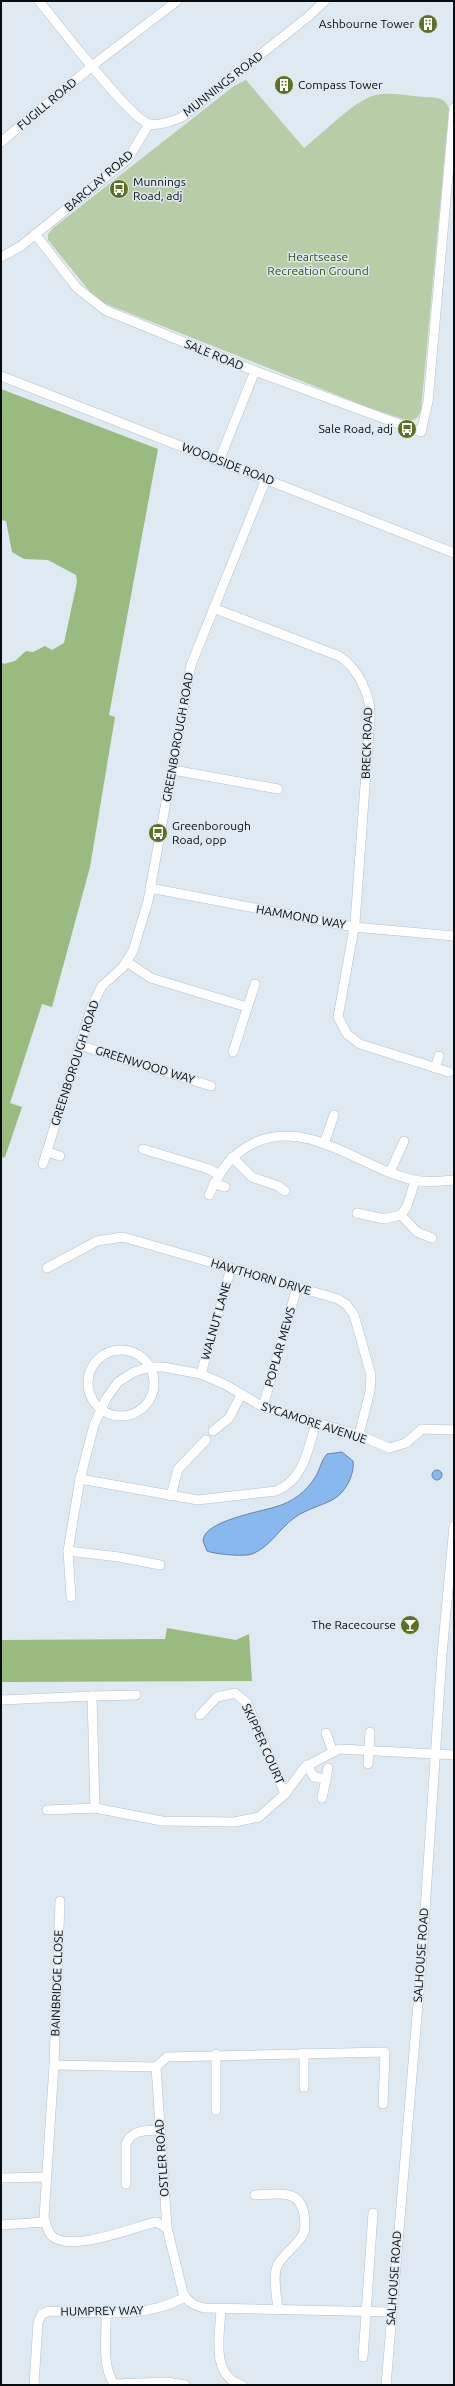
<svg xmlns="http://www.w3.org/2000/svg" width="455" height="2386" font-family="Ubuntu,sans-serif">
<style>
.green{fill:#b7cda7}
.forest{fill:#99bb7f}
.water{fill:#88b8ed;stroke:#6284aa}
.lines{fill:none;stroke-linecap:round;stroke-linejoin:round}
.minor-casing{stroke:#b6c0c8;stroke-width:10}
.minor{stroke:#fff;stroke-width:9}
.labels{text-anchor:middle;stroke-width:3;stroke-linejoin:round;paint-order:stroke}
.poi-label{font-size:12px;fill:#080c0e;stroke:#dfe9f1;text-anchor:end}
.street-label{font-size:12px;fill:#080c0e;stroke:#dfe9f1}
.park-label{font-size:12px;fill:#315010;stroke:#dfe9f1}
</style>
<rect width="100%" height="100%" fill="#dfe9f1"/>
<path class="green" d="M246,80L304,148C322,134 352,103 372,96C388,91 408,96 424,97C435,98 445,96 449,109L421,410C419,417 416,420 409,421L370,408L106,304L90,292L48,240V234L53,228L234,86Z"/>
<g class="forest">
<path d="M1,389L158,449L109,715L115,717L90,867L52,1007L42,1004L10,1103L22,1107L5,1157L1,1158V662L4,664L15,661L26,651L33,652L45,646L52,650L64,643L77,582L76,575L48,560L24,559L12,552L6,521L1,520Z"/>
<path d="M167,1628L236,1640L249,1634L252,1681L1,1682V1640L165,1639Z"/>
</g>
<g class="water">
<path d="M342,1452L353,1461C355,1472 347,1489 338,1496C329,1504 307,1508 294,1518C279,1529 270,1547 252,1554C244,1557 214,1554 207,1551L203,1541C203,1521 260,1512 275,1507C293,1502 306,1492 316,1476C320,1469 321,1461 327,1454Z"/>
<circle cx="437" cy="1475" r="5"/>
</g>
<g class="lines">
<defs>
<g id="minor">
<path d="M39,1C55,20 132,122 150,124C160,126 173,121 182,117L309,16L325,1"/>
<path d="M1,142L97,62L177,1"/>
<path d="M35,234L77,288L105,310L255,371L421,432L428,402L454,108"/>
<path d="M1,257L21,246L128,159L149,124"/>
<path d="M1,376L454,553"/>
<path d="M219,461L255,371"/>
<path d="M213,608L339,656C358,668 371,695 370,717L355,923L338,1017L347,1034L360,1044L449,1072"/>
<path d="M173,770L278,789"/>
<path d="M150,888L354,927L454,936"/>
<path d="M127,962L151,978L247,1007"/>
<path d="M79,1045L211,1086"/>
<path d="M233,1052L255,984"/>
<path d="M435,1068L439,1056"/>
<path d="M324,1144L334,1115"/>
<path d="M143,1149L209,1169L218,1174"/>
<path d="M47,1152L60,1156"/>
<path d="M232,1157L252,1177L278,1186L285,1191"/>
<path d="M43,1164L92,1006L102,986L123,967L133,951L148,901L191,665L266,479"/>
<path d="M390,1172L404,1141"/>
<path d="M214,1183L225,1187"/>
<path d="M209,1195C220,1171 231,1153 256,1142C312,1119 361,1169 414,1180C427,1183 441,1181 454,1180"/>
<path d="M357,1213L384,1219L401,1215L407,1206L415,1181"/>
<path d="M401,1215L417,1232L432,1238"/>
<path d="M47,1268L97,1241L123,1237L338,1299L347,1305L354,1315L371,1375L370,1391L359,1435"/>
<circle cx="121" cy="1383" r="33"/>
<path d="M201,1374L231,1268"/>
<path d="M263,1407L297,1287"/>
<path d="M213,1431L229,1418L241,1395"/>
<path d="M80,1479L198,1500L276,1491C304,1480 308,1449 316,1423"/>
<path d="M171,1496L178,1469L206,1440"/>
<path d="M68,1551L119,1557L160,1565"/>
<path d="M71,1597L68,1551L80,1479L94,1425L106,1399L118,1382L134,1372L150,1367H163L201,1374L226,1385L263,1407L359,1435L389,1448L406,1443L422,1429L454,1430"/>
<path d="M1,1700L92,1696"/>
<path d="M200,1715L217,1697L235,1693L247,1703L285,1794"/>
<path d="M326,1733L333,1752"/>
<path d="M368,1764L370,1732"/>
<path d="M307,1765L314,1777L326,1779L328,1768"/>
<path d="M322,1798L326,1779"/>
<path d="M95,1808L92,1696L136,1695"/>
<path d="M47,1810L95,1808L162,1821L234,1822L259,1817L285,1794L305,1767L339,1749L454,1755"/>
<path d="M60,1901L54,2065L44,2217C46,2223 47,2232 52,2236C71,2253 134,2227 156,2222L167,2228"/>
<path d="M304,2053V2087"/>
<path d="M216,2054V2110"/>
<path d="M54,2065L156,2067"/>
<path d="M156,2067L167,2228L183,2293C188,2302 194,2306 205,2308L392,2312"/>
<path d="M156,2067L167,2057L385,2052L383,2104"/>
<path d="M1,2178L46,2177"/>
<path d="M126,2184V2144C132,2129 146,2131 160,2130"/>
<path d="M255,2195C276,2194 301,2188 304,2215C305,2221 306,2230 302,2236C296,2246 285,2253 278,2264C272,2275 277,2297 278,2310"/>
<path d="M1,2225L45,2222"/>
<path d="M221,2309C220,2334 210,2376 242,2385"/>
<path d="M106,2312C107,2334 101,2365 114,2384L167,2382L185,2385"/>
<path d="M363,2357L373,2213"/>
<path d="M34,2385L38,2322L42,2314L49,2311C94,2312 144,2320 185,2297"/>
<path d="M386,2385L422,1956L442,1654L454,1526"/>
</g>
</defs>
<use href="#minor" class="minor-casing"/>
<use href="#minor" class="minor"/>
</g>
<defs>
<symbol id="building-disc" viewBox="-11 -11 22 22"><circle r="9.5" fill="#5e7120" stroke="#dfe9f1"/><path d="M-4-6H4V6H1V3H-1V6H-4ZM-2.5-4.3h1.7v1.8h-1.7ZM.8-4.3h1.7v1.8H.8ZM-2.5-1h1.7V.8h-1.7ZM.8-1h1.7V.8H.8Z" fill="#fff"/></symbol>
<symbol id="bus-disc" viewBox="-11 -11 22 22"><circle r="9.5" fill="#5e7120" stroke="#dfe9f1"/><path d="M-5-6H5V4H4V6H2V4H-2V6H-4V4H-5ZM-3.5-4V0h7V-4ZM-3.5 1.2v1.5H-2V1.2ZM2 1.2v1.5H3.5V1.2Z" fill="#fff"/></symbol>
<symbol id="bar-disc" viewBox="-11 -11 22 22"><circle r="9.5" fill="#5e7120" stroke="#dfe9f1"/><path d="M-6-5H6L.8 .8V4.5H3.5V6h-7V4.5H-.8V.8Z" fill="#fff"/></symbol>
</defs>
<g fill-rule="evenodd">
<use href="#building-disc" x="417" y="13" width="22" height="22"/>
<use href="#building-disc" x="273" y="74" width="22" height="22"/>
<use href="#bus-disc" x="108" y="178" width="22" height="22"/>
<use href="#bus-disc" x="396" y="418" width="22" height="22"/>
<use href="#bus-disc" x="147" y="822" width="22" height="22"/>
<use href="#bar-disc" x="399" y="1614" width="22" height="22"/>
</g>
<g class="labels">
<g class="poi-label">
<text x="414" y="28">Ashbourne Tower</text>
<text x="298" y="89" text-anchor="start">Compass Tower</text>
<text x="133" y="186" text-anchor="start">Munnings<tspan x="133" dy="14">Road, adj</tspan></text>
<text x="393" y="433">Sale Road, adj</text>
<text x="172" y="830" text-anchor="start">Greenborough<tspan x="172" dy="14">Road, opp</tspan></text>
<text x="396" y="1629">The Racecourse</text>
</g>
<g class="street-label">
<text transform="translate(223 84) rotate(-38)" y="4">MUNNINGS ROAD</text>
<text transform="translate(47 104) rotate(-40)" y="4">FUGILL ROAD</text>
<text transform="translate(99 181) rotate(-41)" y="4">BARCLAY ROAD</text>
<text transform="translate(214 355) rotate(22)" y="4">SALE ROAD</text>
<text transform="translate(228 464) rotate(21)" y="4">WOODSIDE ROAD</text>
<text transform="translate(178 737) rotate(-80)" y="4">GREENBOROUGH ROAD</text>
<text transform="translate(367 743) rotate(-88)" y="4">BRECK ROAD</text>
<text transform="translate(301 917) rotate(10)" y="4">HAMMOND WAY</text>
<text transform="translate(75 1063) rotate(-72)" y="4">GREENBOROUGH ROAD</text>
<text transform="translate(145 1065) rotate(17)" y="4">GREENWOOD WAY</text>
<text transform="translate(261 1277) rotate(16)" y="4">HAWTHORN DRIVE</text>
<text transform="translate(216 1321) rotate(-74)" y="4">WALNUT LANE</text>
<text transform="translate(280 1347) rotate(-74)" y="4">POPLAR MEWS</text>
<text transform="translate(314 1423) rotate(18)" y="4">SYCAMORE AVENUE</text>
<text transform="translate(263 1744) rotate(66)" y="4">SKIPPER COURT</text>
<text transform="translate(421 1955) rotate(-86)" y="4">SALHOUSE ROAD</text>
<text transform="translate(57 1983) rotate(-88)" y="4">BAINBRIDGE CLOSE</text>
<text transform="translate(162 2158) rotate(-94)" y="4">OSTLER ROAD</text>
<text transform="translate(394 2278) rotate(-86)" y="4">SALHOUSE ROAD</text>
<text transform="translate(102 2311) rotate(-1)" y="4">HUMPREY WAY</text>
</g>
<g class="park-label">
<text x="318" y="261">Heartsease<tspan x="318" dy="14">Recreation Ground</tspan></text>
</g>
</g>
<rect width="455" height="2386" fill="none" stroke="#080c0e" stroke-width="4"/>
</svg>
